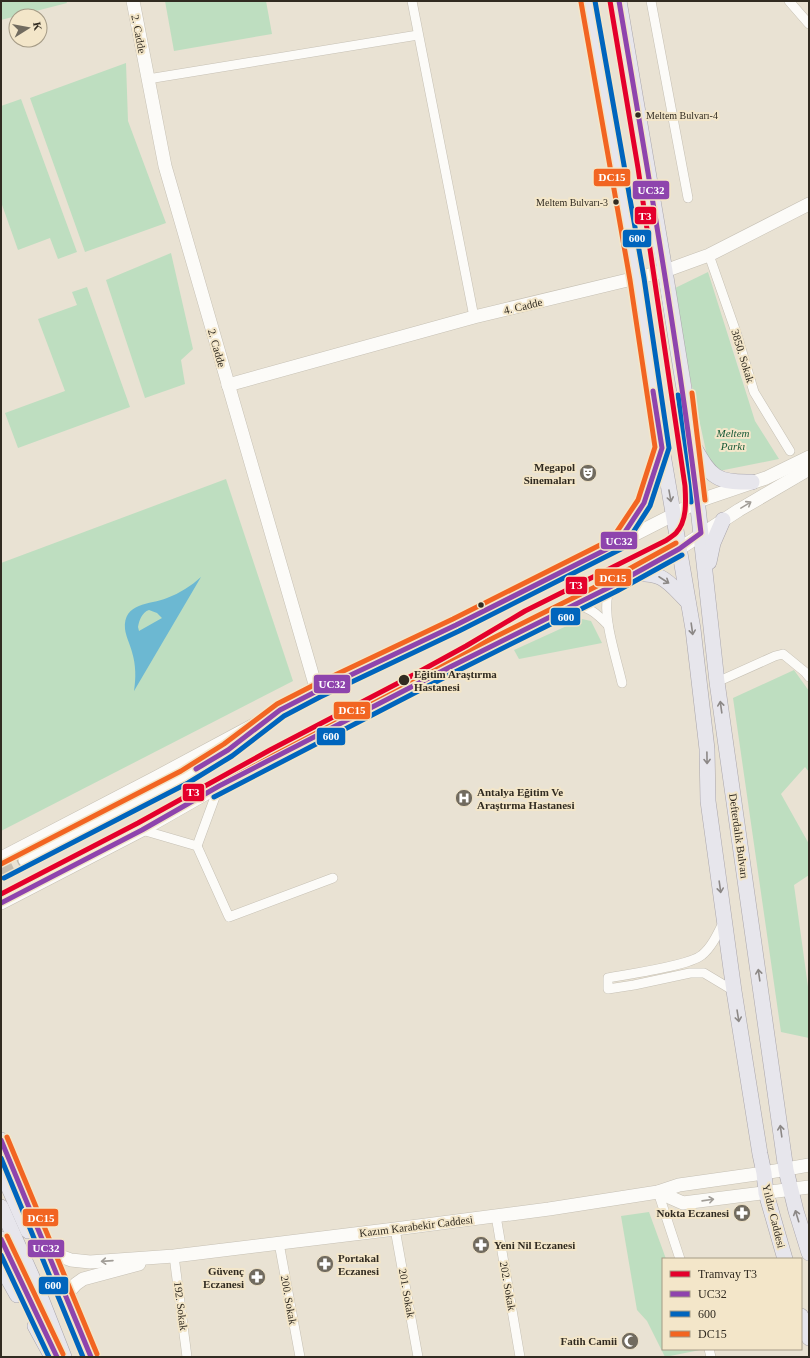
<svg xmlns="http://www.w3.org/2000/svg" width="810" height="1358" font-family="'Times New Roman',serif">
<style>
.green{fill:#bedec0}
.water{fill:#6cb8d2;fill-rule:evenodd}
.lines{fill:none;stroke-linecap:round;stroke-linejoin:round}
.secondary-tunnel{stroke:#c4bdaf;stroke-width:13;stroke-dasharray:13 6;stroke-linecap:butt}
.street-casing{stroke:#c6c0b4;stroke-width:10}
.secondary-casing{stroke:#c6c0b4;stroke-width:14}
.primary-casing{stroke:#a9a5ab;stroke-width:16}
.street{stroke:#fcfbf8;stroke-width:9}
.secondary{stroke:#fcfbf8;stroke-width:13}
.primary{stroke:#e7e6ec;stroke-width:15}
.bus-1-casing{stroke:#f3e6c9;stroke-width:8}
.bus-2-casing{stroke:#f3e6c9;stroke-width:8}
.bus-3-casing{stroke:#f3e6c9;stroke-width:8}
.bus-1{stroke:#8e44ad;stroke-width:5}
.bus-2{stroke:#0065bd;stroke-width:5}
.bus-3{stroke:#f26522;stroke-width:5}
.tram-1-casing{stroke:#f3e6c9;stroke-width:8}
.tram-1{stroke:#e4002b;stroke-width:5}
.oneway{stroke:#8c8886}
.oneway2{stroke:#a19d97}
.bus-dot{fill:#312b21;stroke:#f3e6c9;stroke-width:1.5}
.labels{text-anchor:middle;stroke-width:4;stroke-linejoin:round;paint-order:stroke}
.bus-label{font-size:10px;fill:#312b21;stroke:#f3e6c9;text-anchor:start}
.street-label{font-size:11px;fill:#312b21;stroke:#f3e6c9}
.park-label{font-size:11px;font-style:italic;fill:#1a5b38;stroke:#f3e6c9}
.poi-label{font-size:11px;font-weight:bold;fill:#312b21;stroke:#f3e6c9;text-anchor:end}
.stop-label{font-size:11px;font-weight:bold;fill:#312b21;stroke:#f3e6c9;text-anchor:start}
.line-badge{stroke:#f3e6c9;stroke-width:1.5}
.badge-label{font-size:11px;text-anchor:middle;font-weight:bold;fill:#fff}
</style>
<rect width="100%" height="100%" fill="#e9e2d3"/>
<g class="green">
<path d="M1,1H66L67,3L1,20Z"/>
<path d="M165,1H266L272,34L174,51Z"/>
<path d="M126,63L128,121L166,223L85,252L30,98Z"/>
<path d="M21,99L77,252L58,259L50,238L18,250L1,202V106Z"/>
<path d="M171,253L193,349L181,360L185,384L145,398L106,280Z"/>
<path d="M708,272L755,421L779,459L719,471L709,465L671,290Z"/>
<path d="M87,287L130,407L18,448L5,413L65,391L38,319L77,305L72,292Z"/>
<path d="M226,479L293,681L1,831V563Z"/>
<path d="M582,619L591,621L602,643L519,659L514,650Z"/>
<path d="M794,670L809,691V772L805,767L781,794L809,844V875L794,885L809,994V1038L781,1032L733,698Z"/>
<path d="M649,1212L666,1259H663V1349H699L700,1350L665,1357L647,1321L637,1310L621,1216Z"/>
</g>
<path class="water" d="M201,577L134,691C136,678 136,665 132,652C130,644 126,637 125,629C123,602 150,605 167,598C180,593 191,586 201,577ZM149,610L157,613L162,618L139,631L138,627C139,621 142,612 149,610Z"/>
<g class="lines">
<path class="secondary-tunnel" d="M1,872L25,860"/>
<defs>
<g id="street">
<path d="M412,1L474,317"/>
<path d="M651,1L688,198"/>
<path d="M789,1L809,24"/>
<path d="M148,79L418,35"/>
<path d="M709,255L737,335L754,392L790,451"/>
<path d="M613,586C612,588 609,591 608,594C602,617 617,660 622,683"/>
<path d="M574,605C589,606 598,615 608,625"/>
<path d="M717,682L775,656L783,654L805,672L809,677"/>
<path d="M142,830L197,846L229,917L333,878"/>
<path d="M197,846L219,786"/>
<path d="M724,921C718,933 712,947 702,955C689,966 628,974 608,978V989L634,985L690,973H704L734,991"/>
<path d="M658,1192L680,1259"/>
<path d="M496,1216L520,1357"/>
<path d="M395,1229L418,1357"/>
<path d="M279,1243L300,1357"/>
<path d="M174,1256L187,1357"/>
<path d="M709,1349L711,1357"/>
</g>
<g id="secondary">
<path d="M133,1L165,166L317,691"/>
<path d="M228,385L474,317L665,271L709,255L809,204"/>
<path d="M1,858L155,778L317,691L456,625L673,515L698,501L766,478L809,457"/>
<path d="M25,860C99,822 178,787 245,736"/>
<path d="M1,903L142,830L219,786L452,666L614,585L679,549L739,510L809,469"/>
<path d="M658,1192L683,1203L809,1187"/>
<path d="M47,1251L71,1260L90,1262L174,1256L395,1229L549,1209L658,1192L679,1185L764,1173L809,1165"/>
<path d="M66,1295L76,1284L83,1279L139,1264"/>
</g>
<g id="primary">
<path d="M588,1L637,279L660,437L693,629L707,749L708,801L734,991L760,1154L764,1173L766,1193L785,1259"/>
<path d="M619,1L665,271L687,407L717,682L786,1170L796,1211L809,1253"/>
<path d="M694,447C711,477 716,483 752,482"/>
<path d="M617,544L644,503L661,451"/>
<path d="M709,562L713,543L723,520"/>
<path d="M632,574C664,572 667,581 688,602"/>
<path d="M1,1140L91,1357"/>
<path d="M1,1170L28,1231"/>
<path d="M1,1207L37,1288L64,1357"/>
<path d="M1,1239L46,1334"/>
<path d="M1,1266L17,1295"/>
<path d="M801,1316L809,1338"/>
<path d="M35,1326L52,1357"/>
</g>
</defs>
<use href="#street" class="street-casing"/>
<use href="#secondary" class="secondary-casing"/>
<use href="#primary" class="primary-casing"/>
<use href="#street" class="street"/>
<use href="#secondary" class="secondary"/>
<use href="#primary" class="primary"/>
<defs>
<g id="bus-1">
<path d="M196,769L228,750L280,710L317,691L456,625L617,544L644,503L662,448L653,391"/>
<path d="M1,903L142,830L219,786L452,666L614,585L679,549L701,533C680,355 649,178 619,1"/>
<path d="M1,1140L91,1357"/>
<path d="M1,1239L57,1357"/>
</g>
<g id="bus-2">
<path d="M678,395L691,502"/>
<path d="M214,797L455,672L617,591L682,555"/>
<path d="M4,878L188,783L232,756L284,716L320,697L459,631L623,548L650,506L669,448L644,278L595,1"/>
<path d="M1,1158L83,1357"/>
<path d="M1,1255L49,1357"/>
</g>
<g id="bus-3">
<path d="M692,393L705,500"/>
<path d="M208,785L449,660L611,579L676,543"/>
<path d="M1,864L181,771L224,744L277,704L314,685L453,619L612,539L638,500L655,447L630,280L581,2"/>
<path d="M7,1137L97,1354"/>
<path d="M7,1236L63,1354"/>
</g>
</defs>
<use href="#bus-1" class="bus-1-casing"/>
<use href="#bus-2" class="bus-2-casing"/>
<use href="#bus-3" class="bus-3-casing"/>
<use href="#bus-1" class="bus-1"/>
<use href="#bus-2" class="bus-2"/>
<use href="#bus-3" class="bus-3"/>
<defs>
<path id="tram-1" d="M1,894L138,823L270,750L404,680L466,646L525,611L665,541C668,539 673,536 676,533C687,521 686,502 685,486L638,168L610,1"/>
</defs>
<use href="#tram-1" class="tram-1-casing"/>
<use href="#tram-1" class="tram-1"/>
</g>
<defs><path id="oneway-shaft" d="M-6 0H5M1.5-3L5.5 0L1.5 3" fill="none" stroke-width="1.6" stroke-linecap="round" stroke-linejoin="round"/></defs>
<g class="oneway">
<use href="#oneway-shaft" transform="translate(670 496) rotate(80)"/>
<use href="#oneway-shaft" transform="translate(664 580) rotate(33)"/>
<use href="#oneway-shaft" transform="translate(692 629) rotate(82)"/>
<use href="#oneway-shaft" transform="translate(721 707) rotate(-98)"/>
<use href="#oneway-shaft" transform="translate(707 758) rotate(89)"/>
<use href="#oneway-shaft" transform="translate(720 887) rotate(82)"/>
<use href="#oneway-shaft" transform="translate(759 975) rotate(-98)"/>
<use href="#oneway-shaft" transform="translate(738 1016) rotate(81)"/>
<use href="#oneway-shaft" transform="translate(781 1131) rotate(-98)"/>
<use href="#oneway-shaft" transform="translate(797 1216) rotate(-107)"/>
</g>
<g class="oneway2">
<use href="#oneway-shaft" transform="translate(746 505) rotate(-31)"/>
<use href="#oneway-shaft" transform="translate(708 1200) rotate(-8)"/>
<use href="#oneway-shaft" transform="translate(107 1261) rotate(176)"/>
</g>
<defs>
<symbol id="theatre-disc" viewBox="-11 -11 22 22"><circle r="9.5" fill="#716b5f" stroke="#f3e6c9"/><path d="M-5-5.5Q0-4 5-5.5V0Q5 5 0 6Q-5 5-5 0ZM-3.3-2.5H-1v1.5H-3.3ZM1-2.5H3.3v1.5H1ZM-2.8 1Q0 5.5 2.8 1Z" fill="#fff"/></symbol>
<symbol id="hospital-disc" viewBox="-11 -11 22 22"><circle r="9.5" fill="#716b5f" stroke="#f3e6c9"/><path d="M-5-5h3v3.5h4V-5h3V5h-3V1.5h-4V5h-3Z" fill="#fff"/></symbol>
<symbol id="pharmacy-disc" viewBox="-11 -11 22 22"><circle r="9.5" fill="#716b5f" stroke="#f3e6c9"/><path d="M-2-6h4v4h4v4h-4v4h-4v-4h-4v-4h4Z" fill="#fff"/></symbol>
<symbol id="mosque-disc" viewBox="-11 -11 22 22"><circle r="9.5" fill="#716b5f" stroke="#f3e6c9"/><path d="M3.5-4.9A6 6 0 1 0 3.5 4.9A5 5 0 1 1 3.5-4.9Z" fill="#fff"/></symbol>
</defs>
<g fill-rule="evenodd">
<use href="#theatre-disc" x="578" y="463" width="20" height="20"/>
<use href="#hospital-disc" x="454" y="788" width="20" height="20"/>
<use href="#pharmacy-disc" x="732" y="1203" width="20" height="20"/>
<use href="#pharmacy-disc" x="471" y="1235" width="20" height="20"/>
<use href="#pharmacy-disc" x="315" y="1254" width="20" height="20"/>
<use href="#pharmacy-disc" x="247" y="1267" width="20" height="20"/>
<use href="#mosque-disc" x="620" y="1331" width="20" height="20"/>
</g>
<g class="bus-dot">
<circle cx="638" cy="115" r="3.5"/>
<circle cx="616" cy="202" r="3.5"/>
<circle cx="481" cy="605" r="3.5"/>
<circle cx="404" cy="680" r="6"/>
</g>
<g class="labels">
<g class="bus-label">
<text x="646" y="119">Meltem Bulvarı-4</text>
<text x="608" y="206" text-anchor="end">Meltem Bulvarı-3</text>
</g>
<g class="street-label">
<text transform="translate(139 34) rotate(79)" y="4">2. Cadde</text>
<text transform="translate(523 306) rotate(-13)" y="4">4. Cadde</text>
<text transform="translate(217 348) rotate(74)" y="4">2. Cadde</text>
<text transform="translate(743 356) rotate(73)" y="4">3850. Sokak</text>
<text transform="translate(739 836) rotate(82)" y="4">Defterdalık Bulvarı</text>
<text transform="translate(774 1216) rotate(76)" y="4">Yıldız Caddesi</text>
<text transform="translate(416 1226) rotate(-7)" y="4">Kazım Karabekir Caddesi</text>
<text transform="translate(508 1286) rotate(80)" y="4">202. Sokak</text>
<text transform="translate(407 1293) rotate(80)" y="4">201. Sokak</text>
<text transform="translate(289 1300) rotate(80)" y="4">200. Sokak</text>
<text transform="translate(181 1306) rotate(83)" y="4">192. Sokak</text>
</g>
<g class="park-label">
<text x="733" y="437">Meltem<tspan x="733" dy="13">Parkı</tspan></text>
</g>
<g class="poi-label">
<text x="575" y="471">Megapol<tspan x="575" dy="13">Sinemaları</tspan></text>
<text x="477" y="796" text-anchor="start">Antalya Eğitim Ve<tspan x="477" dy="13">Araştırma Hastanesi</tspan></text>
<text x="729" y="1217">Nokta Eczanesi</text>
<text x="494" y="1249" text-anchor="start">Yeni Nil Eczanesi</text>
<text x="338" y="1262" text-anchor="start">Portakal<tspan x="338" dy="13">Eczanesi</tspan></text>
<text x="244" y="1275">Güvenç<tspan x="244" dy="13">Eczanesi</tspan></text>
<text x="617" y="1345">Fatih Camii</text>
</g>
<g class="stop-label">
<text x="414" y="678">Eğitim Araştırma<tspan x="414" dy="13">Hastanesi</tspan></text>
</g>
</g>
<g class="line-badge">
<rect x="593" y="168" width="38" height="19" rx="4" fill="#f26522"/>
<rect x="632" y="180" width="38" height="20" rx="4" fill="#8e44ad"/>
<rect x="634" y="206" width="23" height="19" rx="4" fill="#e4002b"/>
<rect x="622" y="229" width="30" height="19" rx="4" fill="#0065bd"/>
<rect x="600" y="531" width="38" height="19" rx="4" fill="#8e44ad"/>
<rect x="594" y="568" width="38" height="19" rx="4" fill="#f26522"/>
<rect x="565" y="576" width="23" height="19" rx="4" fill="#e4002b"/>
<rect x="550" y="607" width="31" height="19" rx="4" fill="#0065bd"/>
<rect x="313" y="674" width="38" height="20" rx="4" fill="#8e44ad"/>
<rect x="333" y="701" width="38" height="19" rx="4" fill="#f26522"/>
<rect x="316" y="727" width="30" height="19" rx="4" fill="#0065bd"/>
<rect x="182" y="783" width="23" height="19" rx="4" fill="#e4002b"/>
<rect x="22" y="1208" width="37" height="19" rx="4" fill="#f26522"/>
<rect x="27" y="1239" width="38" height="19" rx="4" fill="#8e44ad"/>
<rect x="38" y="1276" width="31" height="19" rx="4" fill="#0065bd"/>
</g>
<g class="badge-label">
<text x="612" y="181">DC15</text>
<text x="651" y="194">UC32</text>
<text x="645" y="220">T3</text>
<text x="637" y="242">600</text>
<text x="619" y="545">UC32</text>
<text x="613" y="582">DC15</text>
<text x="576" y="589">T3</text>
<text x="566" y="621">600</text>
<text x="332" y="688">UC32</text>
<text x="352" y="714">DC15</text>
<text x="331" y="740">600</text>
<text x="193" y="796">T3</text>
<text x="41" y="1222">DC15</text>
<text x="46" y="1252">UC32</text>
<text x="53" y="1289">600</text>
</g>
<rect width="810" height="1358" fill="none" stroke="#312b21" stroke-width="4"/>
<rect x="662" y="1258" width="140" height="92" fill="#f3e6c9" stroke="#a59b86"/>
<rect x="670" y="1271" width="20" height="6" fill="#e4002b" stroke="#a59b86"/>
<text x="698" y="1278" font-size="12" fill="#312b21">Tramvay T3</text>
<rect x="670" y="1291" width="20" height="6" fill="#8e44ad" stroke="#a59b86"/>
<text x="698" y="1298" font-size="12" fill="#312b21">UC32</text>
<rect x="670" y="1311" width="20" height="6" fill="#0065bd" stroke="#a59b86"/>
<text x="698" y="1318" font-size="12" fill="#312b21">600</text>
<rect x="670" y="1331" width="20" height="6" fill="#f26522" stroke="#a59b86"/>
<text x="698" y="1338" font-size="12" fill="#312b21">DC15</text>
<g transform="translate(28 28) rotate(79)"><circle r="19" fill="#f3e6c9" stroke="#a59b86"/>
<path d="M0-3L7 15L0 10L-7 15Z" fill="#716b5f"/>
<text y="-6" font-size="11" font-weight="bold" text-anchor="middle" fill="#312b21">K</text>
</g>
</svg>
